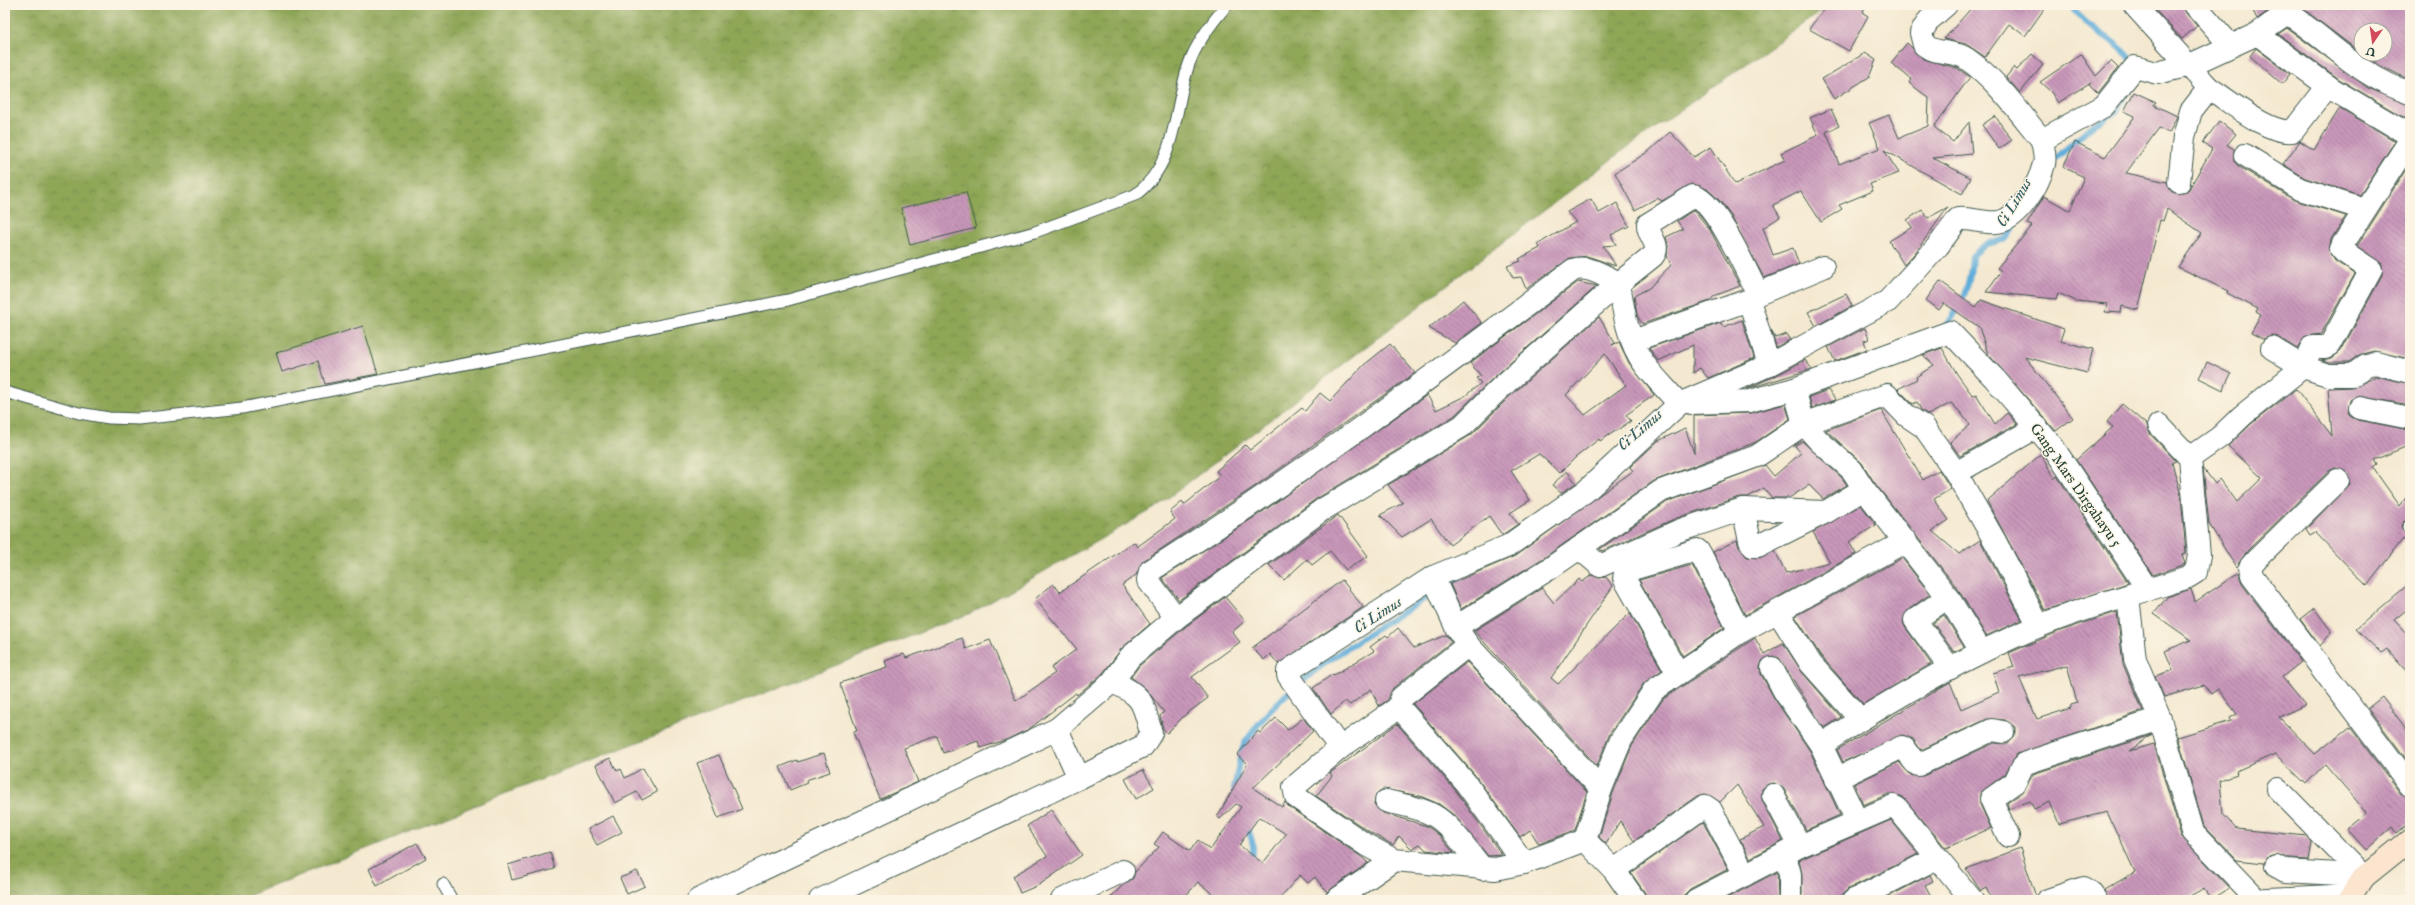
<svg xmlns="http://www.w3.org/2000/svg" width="2415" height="905" font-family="'IM FELL English',serif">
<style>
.forest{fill:url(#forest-crowns);stroke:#567246}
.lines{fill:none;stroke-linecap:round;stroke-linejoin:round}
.stream{stroke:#61adda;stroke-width:6}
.building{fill:url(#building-back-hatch);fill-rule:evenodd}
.lane-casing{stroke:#3f574b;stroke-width:13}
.street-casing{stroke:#3f574b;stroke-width:24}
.secondary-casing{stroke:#3f574b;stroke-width:24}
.lane{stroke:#fff;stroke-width:11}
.street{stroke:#fff;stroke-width:22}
.secondary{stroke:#fbe5cf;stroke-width:22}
.labels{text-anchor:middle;stroke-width:3;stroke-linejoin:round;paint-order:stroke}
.street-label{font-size:15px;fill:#1f3d34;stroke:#fcf5e5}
.water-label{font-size:16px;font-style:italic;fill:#335f66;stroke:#fcf5e5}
</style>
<defs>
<pattern id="forest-crowns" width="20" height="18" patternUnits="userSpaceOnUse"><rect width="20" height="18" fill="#8ea657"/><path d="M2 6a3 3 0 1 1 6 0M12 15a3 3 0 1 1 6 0" fill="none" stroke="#738849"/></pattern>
<pattern id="building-back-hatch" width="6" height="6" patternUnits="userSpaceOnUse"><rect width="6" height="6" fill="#c997ba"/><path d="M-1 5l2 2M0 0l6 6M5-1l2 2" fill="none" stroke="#a37c98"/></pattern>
</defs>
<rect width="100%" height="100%" fill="#fcf5e5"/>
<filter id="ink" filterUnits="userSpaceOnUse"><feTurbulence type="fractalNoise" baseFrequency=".025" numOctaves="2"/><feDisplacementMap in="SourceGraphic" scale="8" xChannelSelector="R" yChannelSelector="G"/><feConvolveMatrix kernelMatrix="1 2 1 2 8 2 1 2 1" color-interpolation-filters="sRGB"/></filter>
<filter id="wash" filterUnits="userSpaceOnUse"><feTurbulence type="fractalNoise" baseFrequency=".012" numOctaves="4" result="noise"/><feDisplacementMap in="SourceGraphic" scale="16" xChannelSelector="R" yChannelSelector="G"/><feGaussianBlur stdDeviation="0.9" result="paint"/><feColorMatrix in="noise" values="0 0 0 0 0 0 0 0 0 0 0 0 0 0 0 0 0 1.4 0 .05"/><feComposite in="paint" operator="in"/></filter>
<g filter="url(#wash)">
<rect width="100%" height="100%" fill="#f4e9d0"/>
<path class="forest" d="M5,5H1830L1621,152L1155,508L971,613L499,796L238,900H5Z"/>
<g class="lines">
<g class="stream">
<path d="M2070,5C2087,30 2118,39 2134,63"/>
<path d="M2051,163L2090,127L2117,111L2126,94"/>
<path d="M1946,327C1962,304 1971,284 1972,256L1986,244L2006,239L2017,221"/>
<path d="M1443,587L1460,576"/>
<path d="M1234,790C1237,778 1239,753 1245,743C1284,679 1373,632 1435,592"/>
<path d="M1247,825C1251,838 1257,849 1250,862"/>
</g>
</g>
<g id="blocks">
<g class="building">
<path d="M1827,5H1865L1863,13L1868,16L1849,51L1809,29Z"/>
<path d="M1974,5H2047L2025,36L2009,24L1985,57L1966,44L1944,39Z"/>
<path d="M2151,5H2183L2186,13L2197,26L2182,39Z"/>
<path d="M2250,5H2277L2257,19Z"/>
<path d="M2298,5H2410V80L2381,66L2362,54H2385V30H2361V53Z"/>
<path d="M2287,28L2368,88L2410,105V121L2339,79L2278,34Z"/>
<path d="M1907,43L1923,59L1957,68L1970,77L1934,127L1953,142L1969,122L1972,154L1933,158L1971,178L1962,194L1884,150L1899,173L1870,184L1873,191L1839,205L1842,209L1821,222L1801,191L1773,205L1780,217L1763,228L1773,255L1793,248L1799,264L1764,278L1731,216L1720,201L1707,189L1692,184L1662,201L1657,198L1635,210L1615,173L1649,151L1670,132L1694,157L1711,147L1735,184L1785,160L1781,153L1818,135L1810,118L1831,109L1839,126L1826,132L1839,164L1880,148L1869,123L1889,115L1899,138L1928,126L1929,98L1909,83L1911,79L1891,63Z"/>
<path d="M2256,48L2290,74L2282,84L2250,56Z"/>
<path d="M1865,53L1876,60L1869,77L1834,99L1822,79Z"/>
<path d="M2032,54L2043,65L2020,93L2006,77L2014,67L2017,70Z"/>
<path d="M2081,54L2096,76L2111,61L2118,68L2098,93L2089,84L2091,82L2058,103L2051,92L2040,82Z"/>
<path d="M2134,92L2156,102L2154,105L2177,116L2169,133L2159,128L2126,173L2167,182L2172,192L2184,193L2189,189L2212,149L2203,143L2219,121L2236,134L2227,145L2234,149V161L2238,166L2294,200L2346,216L2331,239L2329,251L2335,261L2355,274L2321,334L2306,336L2297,349L2278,337L2272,336L2263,339L2251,333L2261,315L2256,312L2258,309L2227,293L2228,291L2178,267L2202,233L2167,209L2163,221L2160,220L2138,310L2122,306L2121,313L2105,312L2107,304L2076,301L2058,293L2056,299L1986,292L2001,271L1997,268L2032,226L2027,224L2044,196L2070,211L2084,177L2063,167L2075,142L2105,157L2135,116L2124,111Z"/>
<path d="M2340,108L2395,141L2360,195L2305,178L2283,164L2300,141L2314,150Z"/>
<path d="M1995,116L2012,140L1999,149L1982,125Z"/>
<path d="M2410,163V359L2374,351L2359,355L2349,362H2330L2321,360L2332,358L2341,351L2382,276V264L2357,246Z"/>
<path d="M966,192L976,228L910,245L901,208Z"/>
<path d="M1591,199L1599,213L1617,203L1629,226L1611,235L1616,245L1603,246L1616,266L1587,256L1570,258L1526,289L1521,277L1513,278L1507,266L1521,261L1519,259L1540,248L1538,244L1576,222L1567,212Z"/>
<path d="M1948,207L1915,253L1904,265L1889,241L1912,227L1907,220L1922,210L1928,218Z"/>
<path d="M1694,210L1710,230L1740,286L1714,296L1710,301L1642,324L1637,315L1634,296L1649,288L1671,265L1667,256L1668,245L1666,237L1683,229L1677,221Z"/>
<path d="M1940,281L1976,307L1981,300L2064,329L2060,341L2093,349L2087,373L2025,357L2073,418L2056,431L1988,354L1979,327L1944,303L1939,310L1926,300Z"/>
<path d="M1578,282L1597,286L1491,380L1454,416L1316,499L1179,600L1162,578L1265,510L1427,395L1436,410L1465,396L1481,383L1476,378L1481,376L1470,363Z"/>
<path d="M1846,294L1852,306L1816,326L1808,312Z"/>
<path d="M1463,300L1482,323L1455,343L1429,328Z"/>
<path d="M1599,317L1615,343L1612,345L1619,342L1629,363L1654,395L1626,415L1631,421L1600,441L1599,439L1576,457L1560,473L1539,454L1511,471L1530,500L1510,513L1518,524L1502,535L1489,516L1450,545L1431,519L1402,537L1380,515L1403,503L1388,485L1471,435L1508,398ZM1605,354L1626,385L1585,415L1566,395Z"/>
<path d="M1742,320L1754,358L1708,378L1700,368L1693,373V345L1658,361L1649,348L1721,323L1723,327Z"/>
<path d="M363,326L378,374L325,384L318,361L282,372L276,353Z"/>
<path d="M1865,328L1869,339L1864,341L1867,349L1835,361L1828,347Z"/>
<path d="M1771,330L1775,338L1786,334L1790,340L1776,347Z"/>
<path d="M1390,344L1415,373L1251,489L1143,561L1136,575L1122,585L1150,624L1122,648L1103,673L1077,695L1076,693L1029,729L1006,740L980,748L978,741L943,753L937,736L904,748L918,782L880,799L853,732L857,731L840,683L887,667L885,661L904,654L906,658L962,638L966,649L990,640L1016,701L1055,673L1051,668L1077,649L1035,599L1053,584L1060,592L1134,542L1137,547L1175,519L1170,512L1182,502L1184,505L1220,476L1216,471L1245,445L1250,450L1302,408L1305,411L1320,393L1330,401L1364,365Z"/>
<path d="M1942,348L1957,374L1973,396L1976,394L1995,424L2007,413L2017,424L1960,456L1950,442L1970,425L1960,412L1951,403L1928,415L1921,410L1917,402L1913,404L1898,389L1917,379L1916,377L1934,365L1923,355Z"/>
<path d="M1805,360L1812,369L1746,389L1775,376Z"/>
<path d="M2207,362L2231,374L2223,390L2199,378Z"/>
<path d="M2376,376L2410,384V405L2356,396L2350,400L2348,412L2351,417L2358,420L2410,430V445L2374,460L2377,465L2373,468L2400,506L2410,492V520L2404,522L2402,526L2404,532L2410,535V544L2403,539L2367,586L2315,532L2310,535L2306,529L2350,484L2347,472L2335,468L2329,471L2248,550L2236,567L2209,524L2203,468L2215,484L2220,479L2237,502L2262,478L2228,446L2251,424L2296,389L2332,436L2328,388L2353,387Z"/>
<path d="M1828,390L1836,400L1812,408L1809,397Z"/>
<path d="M1785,404L1790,419L1756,442L1654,481L1545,557L1461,609L1450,584L1515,556L1633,471L1630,467L1658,441L1685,428L1694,453V415L1751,413Z"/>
<path d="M2122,404L2147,425L2150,434L2176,461L2172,463L2181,495L2186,554L2182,555L2185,564L2153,575L2076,460L2113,427L2107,422Z"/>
<path d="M1881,410L1923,480L1939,470L1951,489L1934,499L1949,520L1932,531L1959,554L1980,540L2022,620L1986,636L1958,589L1874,482L1862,463L1826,430Z"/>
<path d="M1802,441L1842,478L1847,485L1823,499L1809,485L1789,498H1772L1764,488L1748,497H1739L1674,519L1602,551L1600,549L1667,502L1765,465L1774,476L1801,453L1795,446Z"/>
<path d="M2041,454L2054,479L2057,476L2128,583L2045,610L1987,501Z"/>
<path d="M1567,471L1576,483L1561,493L1552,485Z"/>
<path d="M1861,505L1876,525L1849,542L1856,554L1745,615L1713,552L1737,540L1739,547L1747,557L1758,558L1775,551L1786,573L1830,562L1813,532Z"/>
<path d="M1338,515L1368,556L1346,570L1330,551L1312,565L1307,559L1284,580L1269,565Z"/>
<path d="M1902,558L1930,594L1908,610L1903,621L1905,627L1931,664L1863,704L1821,656L1795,616Z"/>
<path d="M1692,565L1724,628L1683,656L1639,580Z"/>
<path d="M2238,573L2242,584L2301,662L2282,677L2305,705L2279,717L2315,754L2350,727L2400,793L2410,797V822L2396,833L2392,827L2366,850L2347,829L2367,813L2325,764L2306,784L2275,754L2236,771L2237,774L2220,780L2223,814L2236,829L2307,836L2312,842L2309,860L2289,859L2276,854L2269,856L2264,863L2237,860L2204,826L2178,737L2231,721L2230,718L2237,714L2218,689L2211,694L2204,685L2164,697L2155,676L2173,670L2165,651L2191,640L2154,614L2167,597L2191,589L2195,602Z"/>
<path d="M1592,575L1599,578L1606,577L1613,586L1551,678L1558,684L1630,613L1662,670L1644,683L1610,733L1597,766L1474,631L1542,588L1554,603L1579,579L1582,582Z"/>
<path d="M1342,580L1363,607L1356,612L1278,664L1270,654L1264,660L1252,648Z"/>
<path d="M2410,583V607L2394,620L2410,637V674L2387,649L2381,653L2356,629Z"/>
<path d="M1225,597L1245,621L1232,632L1240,642L1192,677L1208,698L1185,715L1167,733L1163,729L1160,716L1164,712L1145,688L1131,677L1139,666L1184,628Z"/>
<path d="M2314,608L2332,632L2320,646L2300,619Z"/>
<path d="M2117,612L2123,664L2143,711L2017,754L2005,774L1980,793V804L1991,828L1946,848L1903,797L1894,794H1888L1863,805L1854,784L1899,762L1911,775L1923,776L1994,743L2008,744L2015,735V727L2005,720L1987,719L1921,750L1913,739L1902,735L1843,762L1837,750L1950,682L1961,709L1999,692L1993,673L2014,667L2009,653L2060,631ZM2067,665L2077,703L2070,705L2071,708L2037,719L2019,677Z"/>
<path d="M1944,615L1964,647L1954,652L1933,623Z"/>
<path d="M1398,628L1414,648L1446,635L1451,642L1393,688L1388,700L1379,706L1371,689L1350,705L1345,701L1331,714L1313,688L1333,674L1334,675L1374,651L1370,647L1386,635L1388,637Z"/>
<path d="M1755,638L1764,654L1783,643L1802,672L1841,717L1824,728L1779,658L1772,656L1762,661L1760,667L1761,674L1774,698L1810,751L1840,815L1806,830L1784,789L1774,783L1768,784L1762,789V800L1783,841L1750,858L1740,839L1764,827L1737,785L1720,802L1705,794L1698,796L1634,841L1620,821L1606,844L1599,837L1613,793L1632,746L1663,699Z"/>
<path d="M1467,662L1587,792L1575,830L1539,844L1530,830L1520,837L1474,774L1413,704Z"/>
<path d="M2382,697L2410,734V764L2368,708Z"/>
<path d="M1276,718L1288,730L1303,718L1313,731L1253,788L1282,807L1285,802L1289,807L1363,858L1368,863L1327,892L1315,877L1308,883L1300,875L1278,900H1220L1198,882L1182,900H1108L1123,885L1133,878L1135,872L1159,847L1154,844L1163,832L1190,851L1198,840L1210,850L1241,807L1236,804L1220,819L1217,817L1247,764L1237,755L1258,731L1260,733ZM1259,817L1286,834L1263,863L1239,845Z"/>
<path d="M1397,724L1455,790L1502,855L1488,856L1455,816L1439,804L1420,796L1383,789L1377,793L1374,804L1383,813L1427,826L1439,835L1454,853L1426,850L1420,844L1412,849L1399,836L1393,845L1373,834L1316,796L1332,776L1330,773Z"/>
<path d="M2152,735L2129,751L2154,744L2181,836L2229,888L2211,899L2204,889L2185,900H2108L2104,890L2135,872L2107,812L2059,824L2050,802L2034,809L2030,801L2009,809L2007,803L2023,792L2033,774Z"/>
<path d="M824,753L830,772L806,780L807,783L790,790L780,767L797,760L798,762Z"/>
<path d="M719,755L742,809L718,818L697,763Z"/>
<path d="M610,758L617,771L621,769L625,778L643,768L657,792L642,800L637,792L615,803L596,765Z"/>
<path d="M1143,770L1154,788L1136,799L1125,779Z"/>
<path d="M1051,810L1082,855L1039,885L1020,893L1013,876L1047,856L1027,826Z"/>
<path d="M613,816L622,832L597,845L588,829Z"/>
<path d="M1891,820L1918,854L1848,889L1843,894L1842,900H1802V874L1799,860Z"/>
<path d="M1703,822L1728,869L1690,889L1685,894L1684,900H1647L1645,893L1631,873Z"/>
<path d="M417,843L426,858L377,886L369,869Z"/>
<path d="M2020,848L2036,897L2028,900H1992L1986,888L1981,891L1966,869Z"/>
<path d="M550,852L555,869L512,880L508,865Z"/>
<path d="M637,871L645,886L627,894L620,878Z"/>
<path d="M1777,872L1778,898L1773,900H1723Z"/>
<path d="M1930,875L1933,881L1925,885L1933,900H1882Z"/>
</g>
</g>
</g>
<g filter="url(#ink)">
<use href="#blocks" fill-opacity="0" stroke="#3f574b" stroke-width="1"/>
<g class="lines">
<defs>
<g id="lane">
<path d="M5,392L79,413L109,418L139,419L242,408L788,300L1035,232L1135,195C1178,163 1173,110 1189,64C1197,42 1212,22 1227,5"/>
<path d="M2409,527L2410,528"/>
<path d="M443,884L452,900"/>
</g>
<g id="street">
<path d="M1946,5L1929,20L1921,33L1924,45C1937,55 1954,50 1967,59C1997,80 2019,112 2042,140"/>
<path d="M2134,5L2209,88L2191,111L2184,137L2179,182"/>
<path d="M2195,5L2230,45"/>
<path d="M2209,88C2230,101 2269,135 2293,131L2328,86"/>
<path d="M2245,155L2300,189L2364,209"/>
<path d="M1633,341L1749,300L1769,365"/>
<path d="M2272,348L2303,367L2328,375H2353L2366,365L2376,363L2410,372"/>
<path d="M1794,389L1804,424L1819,441L1852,470L1864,489L1948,597L1981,651"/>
<path d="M1691,403L1750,401L1794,389L1950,332L1995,379L2053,447L2148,590"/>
<path d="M2360,408L2410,418"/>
<path d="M2190,458L2220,437L2243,415L2303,367L2312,347H2326L2330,345L2371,270L2344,252L2341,249L2343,244L2410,140L2406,133L2332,89L2257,34"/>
<path d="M1956,473L2037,427"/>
<path d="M2338,480L2257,559L2250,567L2252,576L2410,785"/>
<path d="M1743,509L1750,541L1753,546H1758L1826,512L1864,489"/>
<path d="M1579,548L1600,566L1678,531L1743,509L1826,512"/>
<path d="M2128,596L2135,659L2160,719L2193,832L2256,898"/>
<path d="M1948,597L1915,620L1950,668"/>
<path d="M1778,612L1811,664L1860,719"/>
<path d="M1176,618L1148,580L1150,571C1296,478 1435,375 1573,270C1588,264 1605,277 1619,283C1623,309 1628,343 1645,365C1655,378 1668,391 1679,404"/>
<path d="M1456,627L1552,567L1661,491L1757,456L1804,424L1887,395L1906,415L1924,427L1956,473L1996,543L2039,626"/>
<path d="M1772,668L1784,691L1821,745"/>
<path d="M1678,673L1624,578L1625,574L1629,570L1697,550L1700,553L1740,632"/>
<path d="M1399,707L1465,782L1524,863"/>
<path d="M1340,748L1288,675V671L1433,577"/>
<path d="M1079,778L1143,746L1151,733C1143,702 1143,695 1112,682"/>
<path d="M1836,779L1902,747C1910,750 1910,761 1918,765L1992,730L2003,732"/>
<path d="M1601,789L1468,645L1456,627L1433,577L1508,546L1586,491L1679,404L1769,365L1888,301L1938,246L1958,219C1967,217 1985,224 1998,222C2019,219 2039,184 2044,164C2046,157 2043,147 2042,140L2104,106L2135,67L2157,73L2190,65L2257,34L2287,13C2332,42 2356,75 2410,93"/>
<path d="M2278,789L2364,877"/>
<path d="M1773,795L1800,846"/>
<path d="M1386,801C1401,805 1419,807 1433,815C1453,826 1468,852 1483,869"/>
<path d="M1857,821L1821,745C1890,700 1961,658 2037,627C2086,606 2138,594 2188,577L2196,572L2199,555L2190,458L2159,425"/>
<path d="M2008,836L1991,799L2015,782L2022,767L2026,763L2160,719"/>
<path d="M1585,840L1601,789L1621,740L1654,690L1740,632L1906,541"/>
<path d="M1585,840L1614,870L1635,900"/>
<path d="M1785,855L1790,874V900"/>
<path d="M1394,860L1366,845L1296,797L1294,787L1340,748L1399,707L1401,698L1468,645"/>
<path d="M2276,866L2285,871L2339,874L2358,884"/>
<path d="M1614,870L1705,806L1711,810L1745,875"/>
<path d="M698,900L1057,729L1112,682L1130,657L1176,618L1322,510L1462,426L1499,389L1619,283L1653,256C1662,244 1647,236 1648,224L1693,196C1714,198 1748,274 1758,294L1823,267"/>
<path d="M820,900L1079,778L1057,729"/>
<path d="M1062,900L1123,871"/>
<path d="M1336,900L1394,860L1495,869L1524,863L1585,840"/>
<path d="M1696,900L1800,846L1893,806L1897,808L1972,900"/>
<path d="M1854,900L1937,858"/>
<path d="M2048,900L2084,888L2090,892L2096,900"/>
<path d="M2248,900L2352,895"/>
</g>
<path id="secondary" d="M2349,900L2364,877L2410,840"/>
</defs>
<use href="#lane" class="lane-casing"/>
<use href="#street" class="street-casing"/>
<use href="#secondary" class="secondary-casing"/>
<use href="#lane" class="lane"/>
<use href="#street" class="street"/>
<use href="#secondary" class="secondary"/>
</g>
</g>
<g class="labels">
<g class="street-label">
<text transform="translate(2076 485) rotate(55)" y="5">Gang Mars Dirgahayu 5</text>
</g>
<g class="water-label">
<text transform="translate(2013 202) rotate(-59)" y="6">Ci Limus</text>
<text transform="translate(1639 429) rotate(-41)" y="6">Ci Limus</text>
<text transform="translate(1377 614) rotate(-33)" y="6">Ci Limus</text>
</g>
</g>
<rect width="2415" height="905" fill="none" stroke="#fcf5e5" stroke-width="20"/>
<g transform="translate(2373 42) rotate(193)"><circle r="19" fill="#fcf5e5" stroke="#a4ab9e"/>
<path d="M0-3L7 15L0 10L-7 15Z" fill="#d1495b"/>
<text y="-6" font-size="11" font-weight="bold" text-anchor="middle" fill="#1f3d34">U</text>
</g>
</svg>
